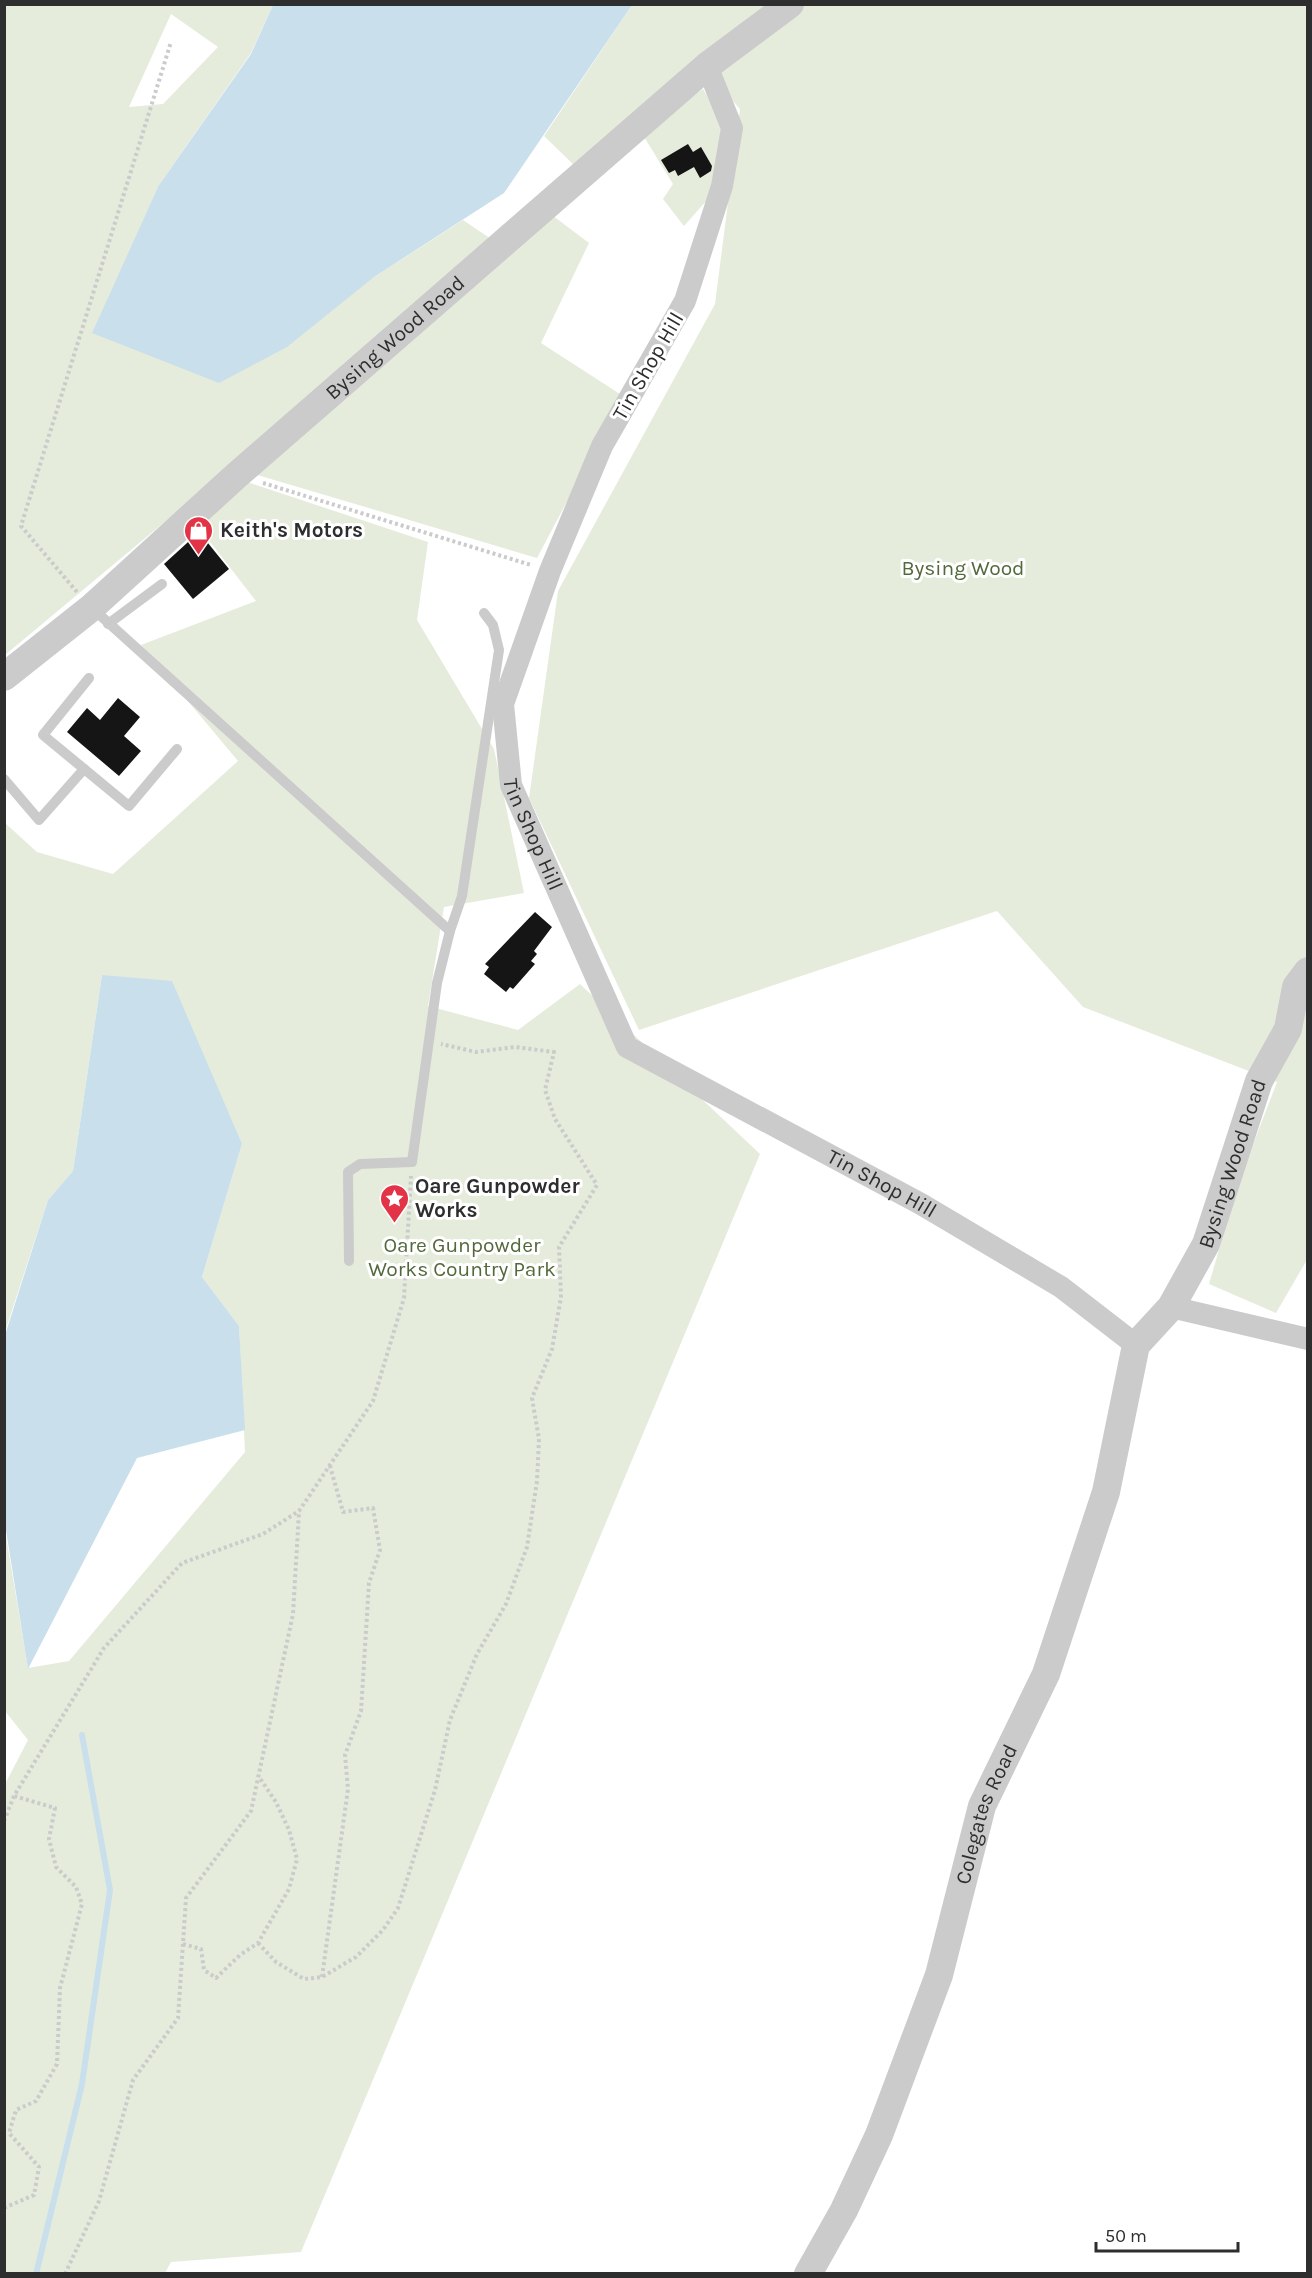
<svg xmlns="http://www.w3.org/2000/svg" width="1312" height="2278" font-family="Karla,sans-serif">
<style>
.green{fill:#e5ecdc;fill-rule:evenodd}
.water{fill:#c9dfeb}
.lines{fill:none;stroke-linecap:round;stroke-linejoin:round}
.stream{stroke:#c9dfeb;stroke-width:6}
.building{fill:#151515}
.path{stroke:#cbcbcb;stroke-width:4;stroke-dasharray:3 3;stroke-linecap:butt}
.service{stroke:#cbcbcb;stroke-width:10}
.minor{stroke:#cbcbcb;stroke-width:22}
.tertiary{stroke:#cbcbcb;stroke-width:28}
.labels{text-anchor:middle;stroke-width:6;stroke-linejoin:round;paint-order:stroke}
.street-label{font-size:21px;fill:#2e2e2e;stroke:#fff}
.poi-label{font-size:21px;font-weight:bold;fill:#2e2e2e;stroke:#fff;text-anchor:start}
.park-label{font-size:21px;fill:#53693c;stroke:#fff}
</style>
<rect width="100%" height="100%" fill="#fff"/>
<g class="green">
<path d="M5,5H273L251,53L159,185L374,277L463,220L494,241L228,469L5,655ZM171,14L218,47L163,104L129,107Z"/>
<path d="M632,5H1307L1308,1258L1276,1313L1209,1284L1239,1181L1277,1082L1083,1007L997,911L639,1030L529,798L558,591L715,304L740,109L695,58L577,168L544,136Z"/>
<path d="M703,89L727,129L715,191L684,226L663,199L673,184L641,132Z"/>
<path d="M552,215L589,243L541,343L623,396L537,558L251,473Z"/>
<path d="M244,481L428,542L417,620L494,749L524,893L444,907L428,1006L518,1030L580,984L760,1154L301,2252L171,2262L165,2273H5L4,1786L28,1740L5,1711L4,1524L28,1668L69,1661L245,1452L239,1326L202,1277L242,1144L102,975L73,1171L48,1200L4,1335L5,823L37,852L113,874L238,761L141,645L256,601L193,520Z"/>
</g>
<g class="water">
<path d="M273,5H632L504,193L374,277L287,347L219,383L92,333L159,185L251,54Z"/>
<path d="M102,975L172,981L242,1144L202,1277L239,1326L245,1430L137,1458L28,1669L5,1524V1335L48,1200L73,1171Z"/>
</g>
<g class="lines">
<path class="stream" d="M36,2274L82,2084L110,1890L82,1735"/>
</g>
<g class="building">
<path d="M688,144L693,152L701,147L712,166L711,171L700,178L694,167L678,176L675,170L669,173L661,160Z"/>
<path d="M199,532L229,569L193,599L164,564Z"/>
<path d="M118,698L140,717L124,736L141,751L119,776L67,732L87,708L100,720Z"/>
<path d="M535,912L552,927L534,951L537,954L531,961L535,964L513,989L510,987L506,992L484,974L489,967L485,964Z"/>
</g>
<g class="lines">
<g class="path">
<path d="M263,483L531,565"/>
<path d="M77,592L21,526L171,42"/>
<path d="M4,1821L14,1796L104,1648L182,1563L263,1534L299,1511L373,1401L404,1298L411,1176"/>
<path d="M258,1943L276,1962L304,1979L322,1977L356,1957L383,1930L398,1908L435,1790L450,1720L477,1654L506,1604L527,1547L537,1481L539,1439L532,1398L552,1349L561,1297L559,1247L597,1185L555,1119L545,1090L554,1052L515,1047L476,1052L441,1044"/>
<path d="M183,1944L201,1949L204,1970L216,1978L240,1955L258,1943L289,1889L297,1859L289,1830L276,1802L259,1777"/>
<path d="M322,1977L348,1789L345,1755L361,1711L369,1583L380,1550L373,1508L343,1512L330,1466"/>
<path d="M4,2208L34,2195L39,2167L9,2133L16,2110L36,2101L57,2064L60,1988L82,1904L76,1887L56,1867L49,1839L55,1808L14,1796"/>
<path d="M65,2274L99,2201L133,2080L178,2018L186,1898L251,1811L293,1614L299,1512"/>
</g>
<g class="service">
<path d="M92,608L450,931L437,983L412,1162L360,1164L348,1172L349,1261"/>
<path d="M108,624L162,584"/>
<path d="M89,678L43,735L129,806L177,749"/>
<path d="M4,779L39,820L84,769"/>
<path d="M450,931L462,896L499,650L493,625L484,613"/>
</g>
<g class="minor">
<path id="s1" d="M707,66L732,128L722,186L685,301L602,446L550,571L503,704L511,785L627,1047L921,1204L1061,1287L1136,1345"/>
<path d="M1171,1307L1308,1339"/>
</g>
<g class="tertiary">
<path id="s2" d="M4,677L91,608L237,475L707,66L790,4"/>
<path id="s3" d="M808,2274L844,2210L879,2135L939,1975L982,1806L1046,1674L1106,1492L1136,1345L1171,1307L1206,1244L1259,1081L1288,1029L1296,987L1308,971"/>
</g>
</g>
<defs>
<symbol id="shop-pin" viewBox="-11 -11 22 30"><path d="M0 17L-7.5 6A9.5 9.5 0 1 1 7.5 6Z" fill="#e23446" stroke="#fff"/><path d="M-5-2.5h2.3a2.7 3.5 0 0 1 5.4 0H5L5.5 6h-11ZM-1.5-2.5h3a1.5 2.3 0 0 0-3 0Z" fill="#fff"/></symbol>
<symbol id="sight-pin" viewBox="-11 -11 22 30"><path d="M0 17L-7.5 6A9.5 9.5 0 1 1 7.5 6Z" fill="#e23446" stroke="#fff"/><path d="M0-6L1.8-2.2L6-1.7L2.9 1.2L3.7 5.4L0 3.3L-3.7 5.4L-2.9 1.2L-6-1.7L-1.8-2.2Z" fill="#fff"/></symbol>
</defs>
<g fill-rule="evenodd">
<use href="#shop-pin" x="182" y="514" width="33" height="45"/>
<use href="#sight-pin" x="378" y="1182" width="33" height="45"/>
</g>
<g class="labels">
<g class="street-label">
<text dy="7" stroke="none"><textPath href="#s2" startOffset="518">Bysing Wood Road</textPath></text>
<text transform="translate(648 366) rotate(-60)" y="7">Tin Shop Hill</text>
<text dy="7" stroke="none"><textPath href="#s1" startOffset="825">Tin Shop Hill</textPath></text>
<text dy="7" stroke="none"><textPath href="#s3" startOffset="1198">Bysing Wood Road</textPath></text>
<text dy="7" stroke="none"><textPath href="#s1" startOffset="1347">Tin Shop Hill</textPath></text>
<text dy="7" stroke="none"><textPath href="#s3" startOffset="495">Colegates Road</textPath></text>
</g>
<g class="poi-label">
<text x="220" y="537">Keith's Motors</text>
<text x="415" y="1193">Oare Gunpowder<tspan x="415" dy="24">Works</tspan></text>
</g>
<g class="park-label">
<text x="963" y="575">Bysing Wood</text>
<text x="462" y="1252">Oare Gunpowder<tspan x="462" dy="24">Works Country Park</tspan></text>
</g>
</g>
<rect width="1312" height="2278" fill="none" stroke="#2e2e2e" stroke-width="12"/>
<path d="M1096 2242v9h142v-9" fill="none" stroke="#2e2e2e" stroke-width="3"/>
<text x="1105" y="2242" font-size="18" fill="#2e2e2e" stroke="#ffffff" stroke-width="4.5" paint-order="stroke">50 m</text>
</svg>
